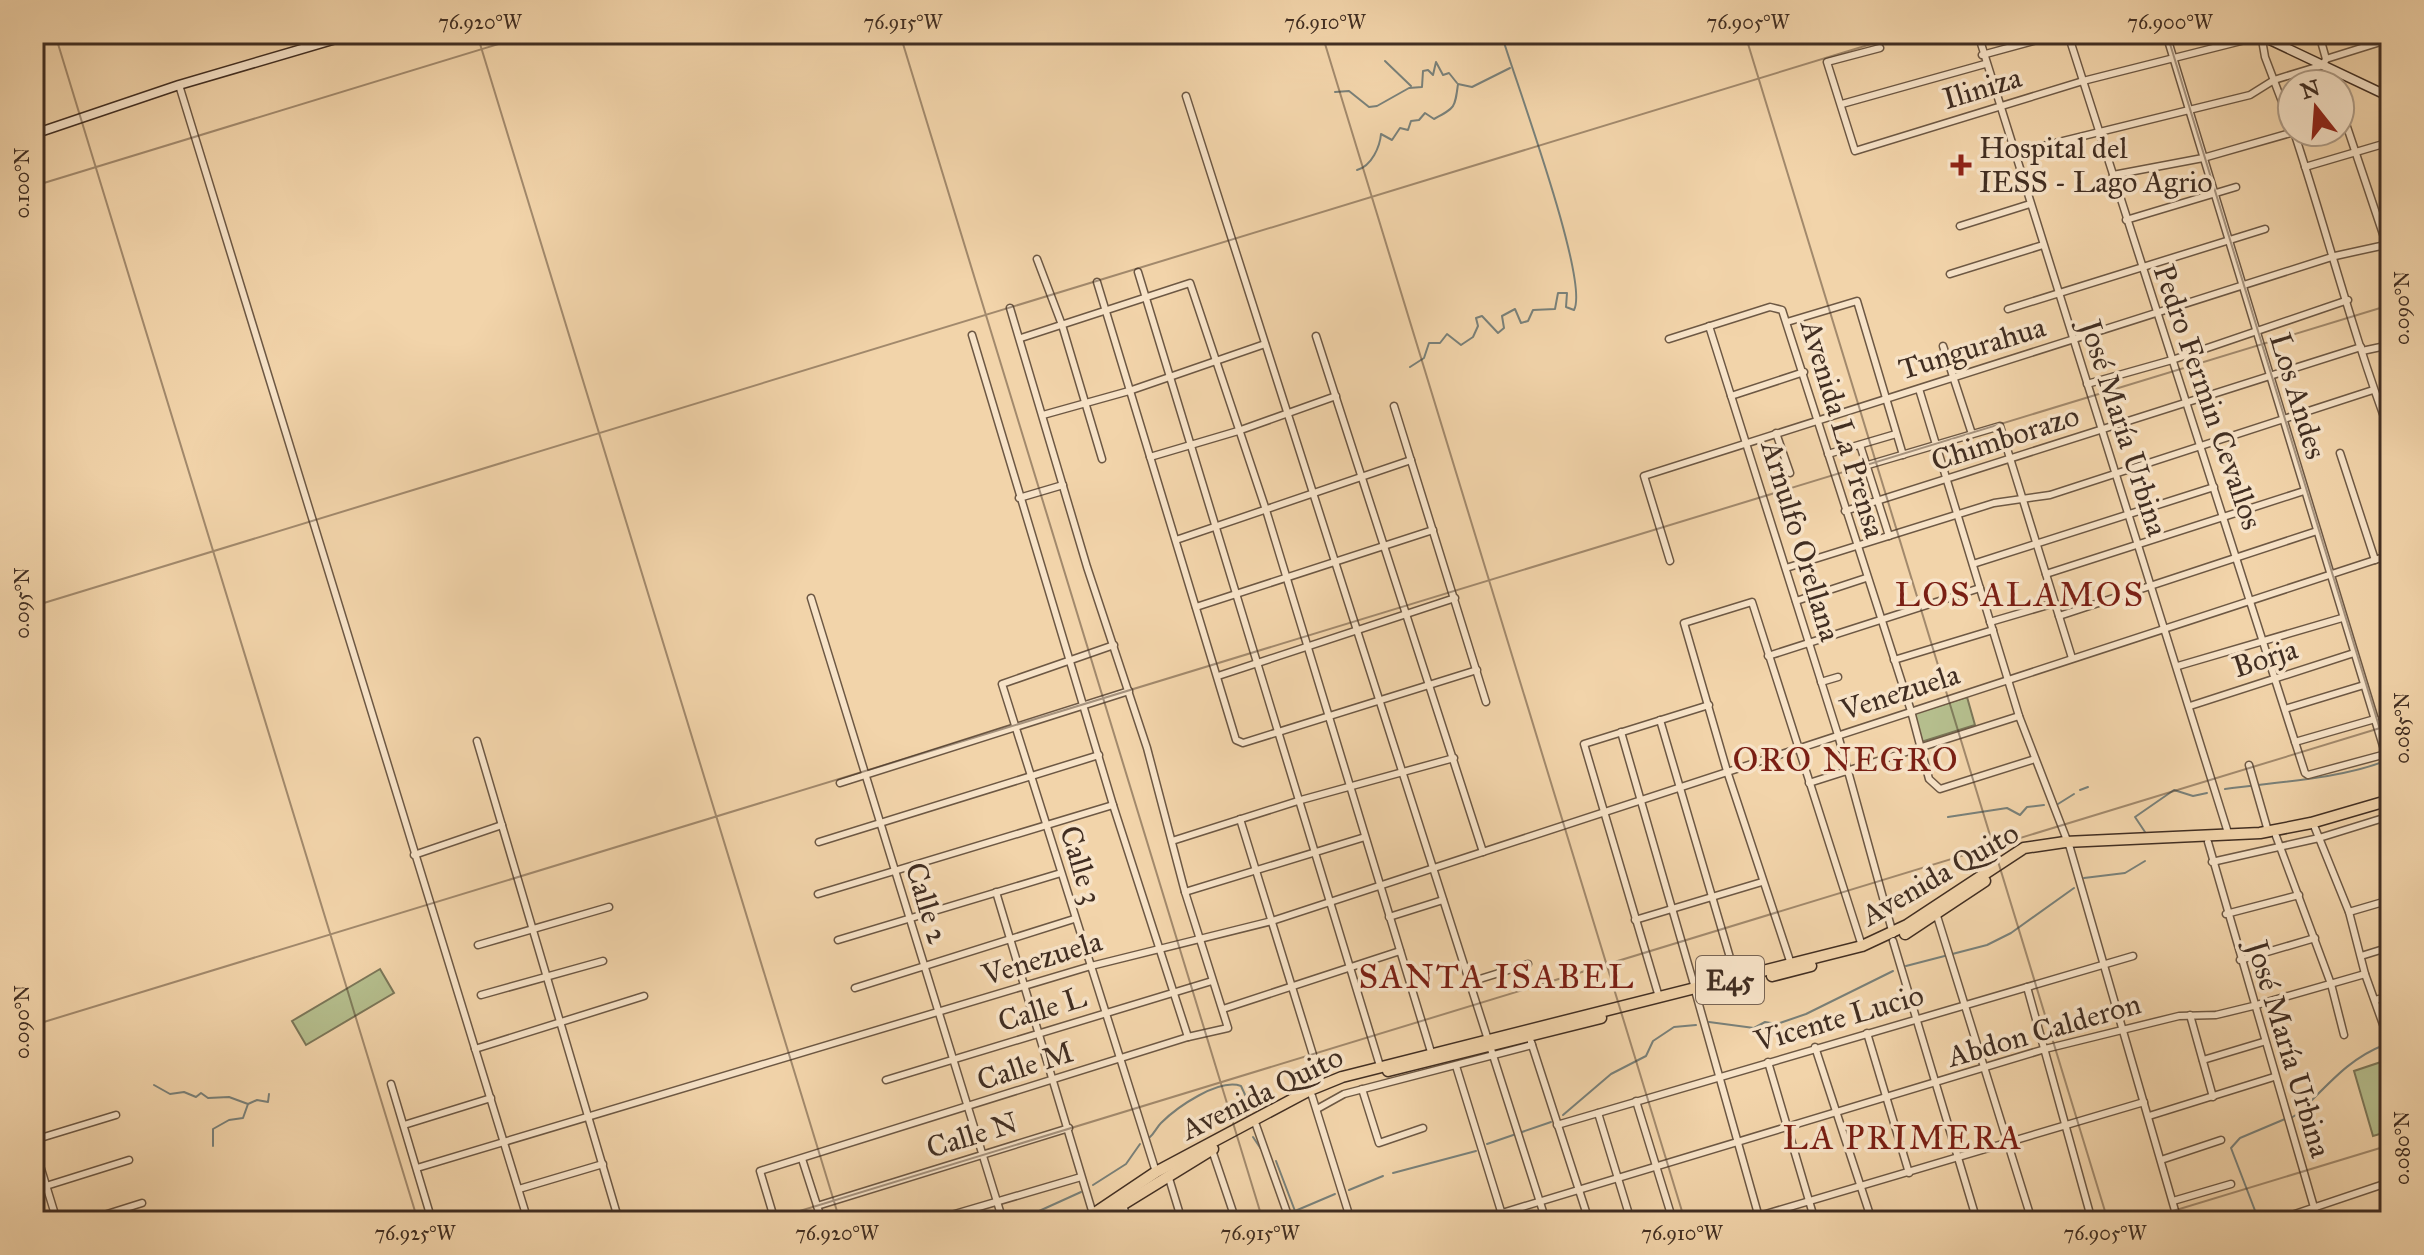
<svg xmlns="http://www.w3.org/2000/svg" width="2424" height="1255" font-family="'IM FELL Great Primer',serif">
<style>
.green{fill:#b5be8d;stroke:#7b7658;stroke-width:2}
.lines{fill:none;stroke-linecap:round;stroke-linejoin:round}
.stream{stroke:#798079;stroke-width:2}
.street-casing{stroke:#6d5844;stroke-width:9}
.secondary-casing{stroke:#412e22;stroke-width:11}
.highway-casing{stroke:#412e22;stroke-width:13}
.street{stroke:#f7e3c8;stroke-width:6}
.secondary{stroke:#f7e3c8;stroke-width:8}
.highway{stroke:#f2d4aa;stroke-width:10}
.ticks{fill:none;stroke:#412e22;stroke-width:2;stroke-opacity:0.45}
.poi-dot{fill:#8f2418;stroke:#f7e3c8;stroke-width:3}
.labels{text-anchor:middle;stroke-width:7;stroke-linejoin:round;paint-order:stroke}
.shield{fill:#f7e3c8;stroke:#786454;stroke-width:2}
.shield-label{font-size:28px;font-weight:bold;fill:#412e22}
.street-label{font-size:30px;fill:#412e22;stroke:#f7e3c8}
.poi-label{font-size:30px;fill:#412e22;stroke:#f7e3c8;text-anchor:start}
.quarter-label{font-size:34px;letter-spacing:2px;fill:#7a1f14;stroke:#f7e3c8}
.neatline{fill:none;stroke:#412e22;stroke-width:3}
.ticks-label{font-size:20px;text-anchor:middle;fill:#412e22}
</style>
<rect width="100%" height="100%" fill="#f2d4aa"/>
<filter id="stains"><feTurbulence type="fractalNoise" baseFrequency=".0025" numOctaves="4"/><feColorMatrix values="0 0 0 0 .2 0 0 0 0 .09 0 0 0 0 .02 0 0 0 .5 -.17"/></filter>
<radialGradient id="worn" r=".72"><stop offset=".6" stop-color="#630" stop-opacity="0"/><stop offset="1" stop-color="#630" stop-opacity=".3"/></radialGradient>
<g class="green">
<path d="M1967,697L1975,725L1921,742L1913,714Z"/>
<path d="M380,969L394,993L306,1045L292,1021Z"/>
<path d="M2390,1059V1131L2373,1136L2354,1071Z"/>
</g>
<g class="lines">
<g class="stream">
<path d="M1385,61L1411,86"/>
<path d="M1335,92L1349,91L1369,107L1377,106L1409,88L1422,87L1423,71L1428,70L1433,75L1436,62L1443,75L1449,73L1457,83"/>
<path d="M1357,170C1372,166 1380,146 1381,134L1392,140L1400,128L1408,130L1411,121L1419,120L1425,113L1434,119C1455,108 1455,108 1458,84L1472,87L1510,68"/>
<path d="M1410,367L1424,358L1429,343H1440L1447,334L1461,345L1473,337L1478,326L1476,318L1482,316L1498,333L1504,328L1502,316L1515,309L1521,323L1528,321L1533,310L1555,309L1558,293H1567L1566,307L1574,310C1590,281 1515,80 1502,36L1510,34"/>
<path d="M2225,789C2275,782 2340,779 2385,761"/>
<path d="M2080,790L2088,787"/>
<path d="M2058,804L2074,794"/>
<path d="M1948,817L2007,808L2020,815L2027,807L2044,805"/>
<path d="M2145,832L2135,817L2174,790L2193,796L2207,793"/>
<path d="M2084,878L2125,873L2145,861"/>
<path d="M1906,966L1987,945L2011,933L2074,888"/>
<path d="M1709,1022L1754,1028L1765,1022L1777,1024L1806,1014L1893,971"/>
<path d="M154,1085L170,1094L184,1092L196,1097L201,1093L208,1098L229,1097L248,1104"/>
<path d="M1563,1115L1611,1074L1646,1056L1653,1041L1674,1027L1696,1025"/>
<path d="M2291,1118L2299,1113C2328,1085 2348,1059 2384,1045"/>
<path d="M1253,1137L1263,1152"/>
<path d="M1149,1138C1155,1133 1156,1128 1161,1123C1177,1107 1219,1078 1241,1086L1247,1099L1246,1115"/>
<path d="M1487,1144L1551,1122"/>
<path d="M213,1146V1129L229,1120L243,1118L248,1104L257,1100L268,1102L269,1094"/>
<path d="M1276,1161L1295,1211L1335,1194"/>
<path d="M1393,1173L1476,1151"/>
<path d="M1093,1185L1126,1164L1140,1144"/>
<path d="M1349,1190L1383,1176"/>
<path d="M1017,1221L1081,1192"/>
<path d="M1209,1221L1226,1214"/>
<path d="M2259,1221L2231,1148L2240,1138L2285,1119"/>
</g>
<defs>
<g id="street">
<path d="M1978,34L2229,836"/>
<path d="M2068,34L2305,773L2308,775L2386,754"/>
<path d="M2166,34L2390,769"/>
<path d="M2261,34L2265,57L2292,128"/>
<path d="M2386,34L2390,47"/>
<path d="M1880,48L1827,62L1855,151L2083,81L2261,36"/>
<path d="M1982,55L2059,34"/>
<path d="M2326,59L2390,39"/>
<path d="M2333,70V84"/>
<path d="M179,85L528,1221"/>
<path d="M1186,96L1546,1221"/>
<path d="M1842,104L1985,64"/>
<path d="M2340,106L2390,255"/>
<path d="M2294,132C2327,232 2353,335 2390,433"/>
<path d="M2014,153L2250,95L2274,80L2323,65L2326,59L2319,34"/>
<path d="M2305,167L2390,142"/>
<path d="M2113,175L2203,158L2294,132"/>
<path d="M2126,220L2236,187"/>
<path d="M1960,226L2030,204"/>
<path d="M1037,259L1062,325L1102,459"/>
<path d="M1138,272L1380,1066"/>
<path d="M1950,274L2043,245"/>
<path d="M1097,282L1236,740L1243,743L1477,670"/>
<path d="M2008,309L2265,229"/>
<path d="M1787,322L1857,301L1903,455"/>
<path d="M1709,326L1838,735L1893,934"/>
<path d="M972,335L1113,805L1188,1037"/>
<path d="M1316,336L1483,852"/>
<path d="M1021,338L1190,283L1266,510L1431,1052"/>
<path d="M1669,339L1770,307L1782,310L1911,711L1929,779L1940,789L2035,759"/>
<path d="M1943,346L1972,434"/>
<path d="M2362,351L2390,345"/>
<path d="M2087,384L2172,360L2348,300"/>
<path d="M1919,389L2019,716L2070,848L2178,1221"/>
<path d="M1731,396L1804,372"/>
<path d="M1394,406L1486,702"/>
<path d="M1043,415L1129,391L1265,344"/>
<path d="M1776,433L1790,473"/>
<path d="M1860,445L1889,536"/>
<path d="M2340,453L2375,560"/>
<path d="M1828,454L1896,434"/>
<path d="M1150,457L1238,431L1336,396"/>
<path d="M1868,465L2000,426L2072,658"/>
<path d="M1019,498L1063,485"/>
<path d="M1845,511L2361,347"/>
<path d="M1176,540L1411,460"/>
<path d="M1670,561L1644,476L2335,256L2390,244"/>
<path d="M1973,564L2214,487"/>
<path d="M1786,568L1994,503L2050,495L2373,390"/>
<path d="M2046,574L2304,491"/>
<path d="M811,598L1003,1221"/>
<path d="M1796,601L1866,578"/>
<path d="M1196,607L1433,530"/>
<path d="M2059,616L2317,531"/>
<path d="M1990,622L2055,603"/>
<path d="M1114,645L1002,684L1156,1172"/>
<path d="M1768,656L1980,588"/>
<path d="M1894,660L1993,630"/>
<path d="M2178,666L2342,618"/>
<path d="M1218,676L1455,598"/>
<path d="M1821,682L1838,677"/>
<path d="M2190,706L2354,653"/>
<path d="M2285,709L2364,685"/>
<path d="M1660,720L1736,978"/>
<path d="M1621,732L1695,988"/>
<path d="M477,741L619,1221"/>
<path d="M2295,742L2375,719"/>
<path d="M2249,765L2268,831"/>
<path d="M840,783L1129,691"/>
<path d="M1809,783L2019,716"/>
<path d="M1240,819L1322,1084"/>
<path d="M2315,828L2349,912L2365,974L2390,1044"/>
<path d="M2276,836L2331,984L2344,1035"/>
<path d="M1172,841L1301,800L1454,758"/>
<path d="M819,842L1099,755"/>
<path d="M2208,842L2318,1221"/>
<path d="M414,855L502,825"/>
<path d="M2212,862L2319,838L2390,816"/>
<path d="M996,892L1093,1214"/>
<path d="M1185,892L1365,837"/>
<path d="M818,894L1113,805"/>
<path d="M2349,912L2390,900"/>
<path d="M2226,914L2299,895"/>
<path d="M1937,916L2032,1221"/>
<path d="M1389,917L1443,900"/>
<path d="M1635,920L1762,882"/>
<path d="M838,940L1061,873"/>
<path d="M1893,941L1977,1221"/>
<path d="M478,945L609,907"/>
<path d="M2361,956L2390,947"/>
<path d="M2240,960L2315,938"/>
<path d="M1791,964L1727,771L1684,623L1752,602L1862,946"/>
<path d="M1470,982L1528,964"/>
<path d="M2027,987L2092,1221"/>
<path d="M855,988L1074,919"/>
<path d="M1696,994L1760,1221"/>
<path d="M481,995L603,961"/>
<path d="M1659,997L1584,744L1709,705"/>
<path d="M2375,1000L2390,996"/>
<path d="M1223,1009L1400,951"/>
<path d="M2190,1015L2213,1097"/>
<path d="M1867,1033L1909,1173"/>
<path d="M1531,1042L1589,1221"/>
<path d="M1815,1047L1872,1221"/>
<path d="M475,1049L644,996"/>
<path d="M2203,1060L2263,1042"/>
<path d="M1768,1062L1815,1221"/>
<path d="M1456,1066L1504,1221"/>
<path d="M886,1080L1212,981"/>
<path d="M391,1084L432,1221"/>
<path d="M1362,1089L1379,1143L1423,1128"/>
<path d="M1312,1096L1351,1221"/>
<path d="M1636,1101L1673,1221"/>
<path d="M1317,1109L1344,1094L1532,1045"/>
<path d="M1598,1113L1631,1221"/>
<path d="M2149,1116L2274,1077"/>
<path d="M404,1125L491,1098"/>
<path d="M1256,1125L1290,1221"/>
<path d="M1557,1125L2133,956"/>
<path d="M2387,1139L2390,1138"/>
<path d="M34,1140L116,1115"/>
<path d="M34,1146L57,1221"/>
<path d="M1212,1150L1236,1221"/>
<path d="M802,1159L822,1221"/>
<path d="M2161,1160L2221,1140"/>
<path d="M417,1168L1091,966L1272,921L2390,555"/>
<path d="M1168,1175L1182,1221"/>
<path d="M46,1186L129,1160"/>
<path d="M519,1189L603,1164"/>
<path d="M2173,1201L2231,1184"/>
<path d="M1122,1202L1128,1221"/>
<path d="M817,1206L1069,1128"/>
<path d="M1759,1216L2144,1102"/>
<path d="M85,1221L142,1203"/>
<path d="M591,1221L617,1213"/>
<path d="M775,1221L760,1171L1188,1037L1228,1028L1185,892L1147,748L1087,567L1010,308"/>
<path d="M931,1221L1081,1177"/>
<path d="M1425,1221C1444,1215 1445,1218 1462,1221C1474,1223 1491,1215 1502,1213L2045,1049L2179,1016L2216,1015L2253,1006L2365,974"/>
<path d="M2274,1221L2390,1182"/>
</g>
<g id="secondary">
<path d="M2257,34L2390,97"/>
<path d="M34,134L179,85L353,34"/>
</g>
<g id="highway">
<path d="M1905,934L1985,881"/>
<path d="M1772,976L1811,966"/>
<path d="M1388,1071L1601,1018"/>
<path d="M1083,1221L1156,1172L1310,1090L1342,1077L1862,946L1907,925L2024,848L2065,842L2260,833L2311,823L2390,800"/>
<path d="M1096,1221L1213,1149"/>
</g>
</defs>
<use href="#street" class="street-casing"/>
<use href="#secondary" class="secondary-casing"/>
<use href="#highway" class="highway-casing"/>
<use href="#street" class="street"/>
<use href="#secondary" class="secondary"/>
<use href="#highway" class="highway"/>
</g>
<path class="ticks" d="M55,34L418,1221M477,34L840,1221M900,34L1263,1221M1322,34L1685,1221M1745,34L2108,1221M2167,34L2390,762M34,186L531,34M34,606L1904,34M34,1025L2390,305M767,1221L2390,725M2140,1221L2390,1145"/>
<path class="poi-dot" d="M1957 153h8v8h8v8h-8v8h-8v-8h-8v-8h8z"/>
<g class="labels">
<rect class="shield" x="1696" y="956" width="68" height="48" rx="6"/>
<g class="shield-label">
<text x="1730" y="990">E45</text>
</g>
<g class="street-label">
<text transform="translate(1982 88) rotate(-17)" y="10">Iliniza</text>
<text transform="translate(1972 348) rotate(-17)" y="10">Tungurahua</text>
<text transform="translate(2298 396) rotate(73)" y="10">Los Andes</text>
<text transform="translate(2208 397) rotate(71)" y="10">Pedro Fermin Cevallos</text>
<text transform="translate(2124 428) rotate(72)" y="10">José María Urbina</text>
<text transform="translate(1843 429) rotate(73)" y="10">Avenida La Prensa</text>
<text transform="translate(2005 438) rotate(-18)" y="10">Chimborazo</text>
<text transform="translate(1801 541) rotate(73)" y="10">Arnulfo Orellana</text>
<text transform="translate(2265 658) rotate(-18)" y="10">Borja</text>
<text transform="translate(1900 692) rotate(-18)" y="10">Venezuela</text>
<text transform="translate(1081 865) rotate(73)" y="10">Calle 3</text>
<text transform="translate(1940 874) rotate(-30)" y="10">Avenida Quito</text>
<text transform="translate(927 903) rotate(73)" y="10">Calle 2</text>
<text transform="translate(1042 958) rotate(-17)" y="10">Venezuela</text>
<text transform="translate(1042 1009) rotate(-17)" y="10">Calle L</text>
<text transform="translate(1839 1018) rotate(-16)" y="10">Vicente Lucio</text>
<text transform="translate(2044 1030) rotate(-16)" y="10">Abdon Calderon</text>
<text transform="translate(2289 1049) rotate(73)" y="10">José María Urbina</text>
<text transform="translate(1025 1066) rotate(-18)" y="10">Calle M</text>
<text transform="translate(1262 1093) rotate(-26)" y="10">Avenida Quito</text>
<text transform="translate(972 1135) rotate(-17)" y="10">Calle N</text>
</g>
<g class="poi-label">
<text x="1979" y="158">Hospital del<tspan x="1979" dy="34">IESS - Lago Agrio</tspan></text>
</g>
<g class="quarter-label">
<text x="2020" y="606">LOS ALAMOS</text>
<text x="1846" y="771">ORO NEGRO</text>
<text x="1497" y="988">SANTA ISABEL</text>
<text x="1903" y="1149">LA PRIMERA</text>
</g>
</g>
<rect width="2424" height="1255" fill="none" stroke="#f2d4aa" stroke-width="88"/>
<g transform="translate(2316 108) rotate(343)"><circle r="38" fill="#f7e3c8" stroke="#ae9b86" stroke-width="2"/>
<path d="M0-6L14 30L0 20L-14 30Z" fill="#8f2418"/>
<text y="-12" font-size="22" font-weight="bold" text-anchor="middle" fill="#412e22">N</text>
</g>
<rect x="44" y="44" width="2336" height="1167" class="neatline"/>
<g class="ticks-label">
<text x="480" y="29">76.920°W</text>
<text x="903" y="29">76.915°W</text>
<text x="1325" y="29">76.910°W</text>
<text x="1748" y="29">76.905°W</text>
<text x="2170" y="29">76.900°W</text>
<text transform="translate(22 183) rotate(-90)" y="7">0.100°N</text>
<text transform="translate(2402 308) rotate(-90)" y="7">0.090°N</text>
<text transform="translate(22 603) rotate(-90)" y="7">0.095°N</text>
<text transform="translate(2402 728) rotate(-90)" y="7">0.085°N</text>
<text transform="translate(22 1022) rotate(-90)" y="7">0.090°N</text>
<text transform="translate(2402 1148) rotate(-90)" y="7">0.080°N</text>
<text x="415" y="1240">76.925°W</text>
<text x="837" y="1240">76.920°W</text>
<text x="1260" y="1240">76.915°W</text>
<text x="1682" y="1240">76.910°W</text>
<text x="2105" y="1240">76.905°W</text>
</g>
<rect width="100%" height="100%" filter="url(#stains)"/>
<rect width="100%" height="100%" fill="url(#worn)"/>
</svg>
